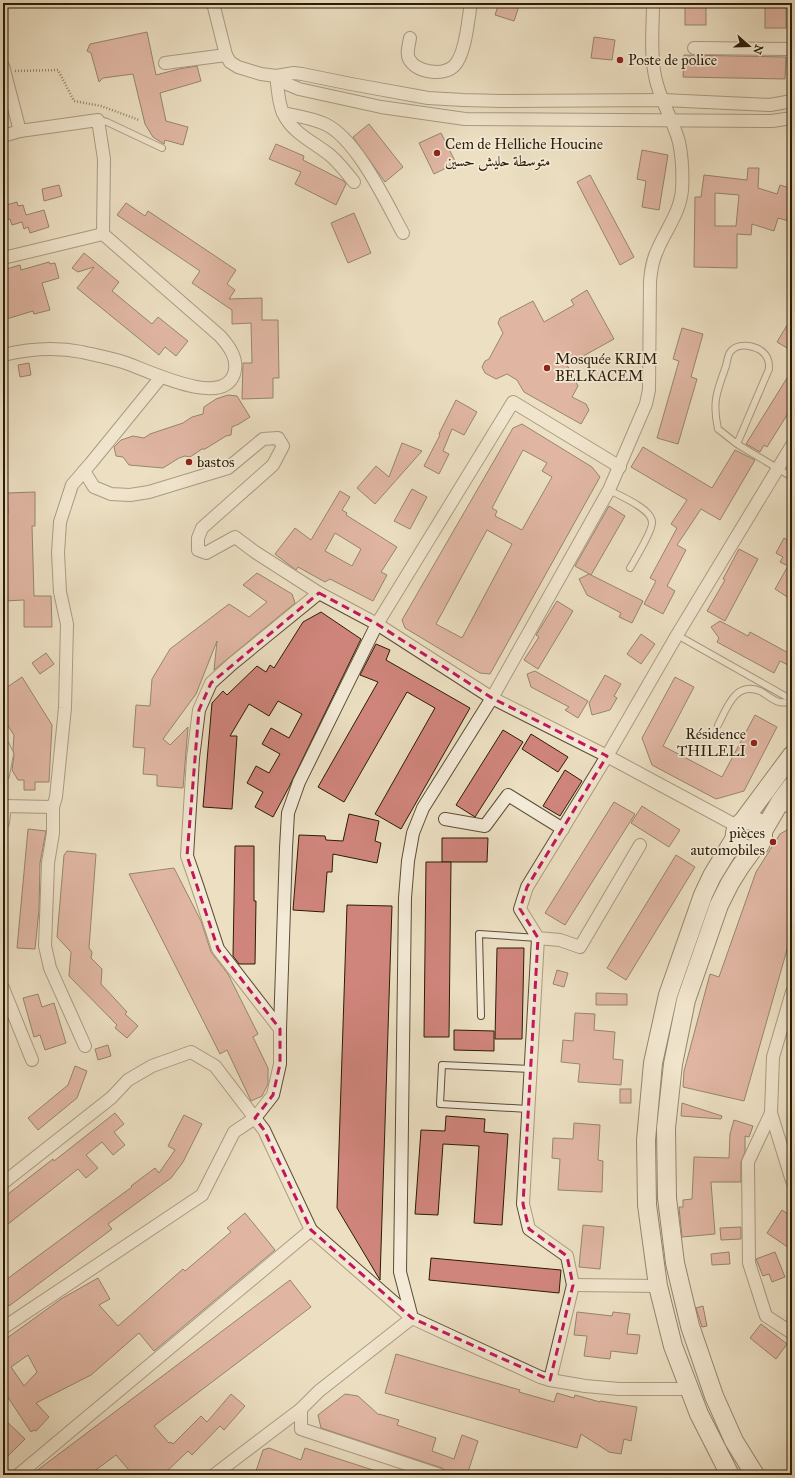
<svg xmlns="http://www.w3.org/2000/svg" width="795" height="1478" font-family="'IM FELL Great Primer',Amiri,serif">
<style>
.building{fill:#d0857c;stroke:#2b1c07;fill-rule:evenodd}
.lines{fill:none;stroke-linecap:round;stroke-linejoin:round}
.service-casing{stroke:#5b4d36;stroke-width:8}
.minor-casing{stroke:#5b4d36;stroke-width:14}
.secondary-casing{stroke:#2b1c07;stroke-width:20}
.path{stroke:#2b1c07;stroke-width:2.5;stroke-dasharray:1 2;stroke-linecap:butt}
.service{stroke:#f3ead7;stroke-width:6}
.minor{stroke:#f3ead7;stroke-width:12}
.secondary{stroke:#f3ead7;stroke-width:18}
.marked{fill:none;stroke:#c2185b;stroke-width:3;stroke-dasharray:8 5;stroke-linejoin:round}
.poi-dot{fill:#8f2418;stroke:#f3ead7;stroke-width:1.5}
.labels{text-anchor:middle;stroke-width:3.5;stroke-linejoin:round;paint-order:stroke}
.poi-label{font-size:15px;fill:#2b1c07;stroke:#f3ead7;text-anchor:start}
</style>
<rect width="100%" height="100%" fill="#ecdfc2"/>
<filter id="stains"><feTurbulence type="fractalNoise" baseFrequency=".005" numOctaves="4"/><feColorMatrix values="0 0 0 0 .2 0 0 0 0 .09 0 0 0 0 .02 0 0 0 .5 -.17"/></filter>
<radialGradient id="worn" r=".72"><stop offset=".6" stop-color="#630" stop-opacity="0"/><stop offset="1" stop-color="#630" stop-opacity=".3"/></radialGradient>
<g class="building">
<path d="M499,3H520L514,21L495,15Z"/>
<rect x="685" y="3" width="21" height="22"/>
<rect x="765" y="3" width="21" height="25"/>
<path d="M147,32L156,75L179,69L197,66L201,81L160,93L166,121L188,127L183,145L165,140L164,144L153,137L145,124L133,74L103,78L99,82L91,53L87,51L90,44Z"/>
<path d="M594,37L615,40L612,60L591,58Z"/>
<path d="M684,55L786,57L785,79L683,77Z"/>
<path d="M369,124L403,167L385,182L353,137Z"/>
<path d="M441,133L456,163L434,174L419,143Z"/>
<path d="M276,144L304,156L303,160L344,181L346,184L336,205L295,184L301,172L269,159Z"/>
<path d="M642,150L668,155L659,210L642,207L646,181L637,179Z"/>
<path d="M748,168H759L758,188L777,194L780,185L792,189V222L778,218L774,231L752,224L751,235L737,234V268L694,267L695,197H701L704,175L747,180ZM715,193L739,195L736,226H715Z"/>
<path d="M590,175L634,257L620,265L577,182Z"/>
<path d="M59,185L62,196L44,201L42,189Z"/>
<path d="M17,202L18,206L23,205L26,215L44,210L49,227L30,233L28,227L24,229L22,222L12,225L10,219L3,222V206Z"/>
<path d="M126,203L145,216L148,211L236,270L227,284L235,290L229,299L262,298V320H278L279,378H273V398L242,399L243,363H252L251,323L232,324V310L192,283L200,271L117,215Z"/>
<path d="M354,213L371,253L348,263L331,223Z"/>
<path d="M84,253L119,282L112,291L152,324L158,317L188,341L176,356L165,347L159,355L77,288L94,267L78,272L72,268Z"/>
<path d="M49,262L50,264L55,263L59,278L42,283L50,310L34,314L33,311L3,320V270L20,265L21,270Z"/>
<path d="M587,290L614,339L567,365L578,386L572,397L586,404L589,410L581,424L524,392L517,380L507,374L496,379L485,373L482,367L485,361L489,359L503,333L498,323L500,318L533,301L544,322L574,305L571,300Z"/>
<path d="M792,317V351L777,342Z"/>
<path d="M682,328L703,334L691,377L697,379L678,444L657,438L679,361L673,359Z"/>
<path d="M29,363L31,375L20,377L18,365Z"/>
<path d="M792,370V407L767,447L764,445L760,452L746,444Z"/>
<path d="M228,395L237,396L250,417L239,424L232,427L231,435L226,436L205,449H202L190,457L185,456L179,458L163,468L129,465L123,457L116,456L114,447L121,440L133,436L144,438L150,434L183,423L192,417L203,414L204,407L216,399Z"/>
<path d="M456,400L477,412L464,435L452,429L443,451L449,454L439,474L424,466L440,435L439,434Z"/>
<path d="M522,424L592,467L600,477L490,674L480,673L405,628L402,620L513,428ZM523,450L547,463L542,471L552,477L522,530L495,516L497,511L492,508ZM487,530L512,544L462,638L436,624Z"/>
<path d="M402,443L422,451L375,504L357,488L376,466L389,477Z"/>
<path d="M643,447L712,488L735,450L755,460L720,520L701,509L677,545L686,550L667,586L675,591L663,614L644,604L656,581L650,578L677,528L671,524L687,500L631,467Z"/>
<path d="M412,489L427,497L410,529L394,521Z"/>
<path d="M340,491L350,497L342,510L347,513L346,515L397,547L381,572L387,575L373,601L330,579L325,582L298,567L296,570L275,554L295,528L311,540ZM335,533L361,549L352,566L325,551Z"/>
<path d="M35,492V526H32L34,596H51L52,627H24V600L4,601L3,513H8L7,493Z"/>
<path d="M609,506L625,516L591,575L575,566Z"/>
<path d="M784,538L791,542L792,539V600L775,589L788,566L780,562L783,557L776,553Z"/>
<path d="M739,549L758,559L725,621L707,611L725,580L723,579Z"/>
<path d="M257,573L292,594L295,603L214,670L217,641L196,694L163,739L170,745L188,727L183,788L157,786V775L143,774L145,748L133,747L136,705L150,706L152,679L170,649L229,604L249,617L267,602L243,585Z"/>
<path d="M589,574L643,601L632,623L619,617L621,613L587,595L579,579Z"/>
<path d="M557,601L573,611L538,669L524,660L539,637L536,635Z"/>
<path d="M321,612L361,639L289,787L273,817L255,807L263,792L247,783L256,766L269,773L280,754L262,744L271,728L289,738L302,714L278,701L269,716L249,704L230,736H237L232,809L203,807L212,703L223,691L227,695L257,666L266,672L270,665L274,668L303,622Z"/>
<path d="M720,621L748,636L750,632L792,655V667L780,661L774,673L717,642L719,638L711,627Z"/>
<path d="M641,634L655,644L641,664L627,654Z"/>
<path d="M376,644L390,650L386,660L470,708L401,829L375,814L435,708L407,692L344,802L318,787L378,682L360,675Z"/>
<path d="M46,653L54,664L40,674L32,663Z"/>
<path d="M535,671L588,701L578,718L565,710L569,707L531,687L527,674Z"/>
<path d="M605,675L621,684L614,696L617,698L610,710L592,715L589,703Z"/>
<path d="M22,677L52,725L49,782H35V790H24V780H18L12,770L14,755L13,749L14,735L3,718V690Z"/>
<path d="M675,677L694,687L663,746L722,777L755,715L777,727L744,791L716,799L652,765L642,738Z"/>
<path d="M503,730L523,742L475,817L456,805Z"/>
<path d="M531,734L568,757L558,772L522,749Z"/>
<path d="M565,770L582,781L560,816L543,806Z"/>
<path d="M614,802L635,814L565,925L545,913Z"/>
<path d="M642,806L680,830L669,847L631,823Z"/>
<path d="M349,814L379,821L375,841L381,843L377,863L333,854L332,872H327L324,912L293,910L299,835L325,836L326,840L343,841Z"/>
<path d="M792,827V932L744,1101L683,1087L684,1071L710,974L719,977L756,872L780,834Z"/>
<path d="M28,829L46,831L40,863L39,910L35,949L17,948Z"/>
<path d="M442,838H488L487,862H442Z"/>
<path d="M235,846H254V901H256L255,964H239L233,956Z"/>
<path d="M67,851L96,854L89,948L92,952L91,958L102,969L101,984L127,1012L125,1014L138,1026L127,1038L115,1028L117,1025L69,976L71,952L57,937L64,855Z"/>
<path d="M676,855L695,867L626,980L607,968Z"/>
<path d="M426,862H451L449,1037H424Z"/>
<path d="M174,868L201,921L211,952L228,974L258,1034L253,1037L268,1068V1084L262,1096L251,1101L227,1050L220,1054L129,874Z"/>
<path d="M347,905L392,906L380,1280L337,1208Z"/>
<path d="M497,948H524L522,1039H495Z"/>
<path d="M557,970L568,973L564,987L553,984Z"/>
<path d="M596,993L627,994V1005H596Z"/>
<path d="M38,994L42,1007L54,1003L66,1043L45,1050L40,1035L34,1037L23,998Z"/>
<path d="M575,1013L595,1014L594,1030L615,1032L613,1059L623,1060L621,1085L578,1082L580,1064L561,1062L563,1040L573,1041Z"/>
<path d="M454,1030L494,1031V1051L454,1050Z"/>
<path d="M108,1045L111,1056L98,1060L95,1049Z"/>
<path d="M75,1066L87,1071L77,1098L38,1130L28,1118L68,1085Z"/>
<rect x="620" y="1089" width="11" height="14"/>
<path d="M682,1103L722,1116L721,1119L681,1116Z"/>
<path d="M115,1113L124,1124L114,1132L125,1145L113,1155L102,1142L86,1155L98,1168L86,1178L78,1169L3,1228V1198L53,1159L54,1161Z"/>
<path d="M184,1115L202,1124L183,1162L171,1178L108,1224L112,1229L9,1306L3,1297V1282L99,1211L132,1187L131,1186L155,1168L159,1173L175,1150L168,1146Z"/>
<path d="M446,1116L485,1119L484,1132L508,1134L502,1225L474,1223L479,1146L443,1144L438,1215L415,1214L421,1130L445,1131Z"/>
<path d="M734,1120L753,1126L749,1137L745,1136V1152L741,1162V1182H711L715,1234L682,1237L679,1207H683V1200L692,1199L694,1157L729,1158L730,1134Z"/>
<path d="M574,1123L600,1125L598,1160L603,1161L602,1192L558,1190L560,1159L552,1158L553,1138L573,1139Z"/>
<path d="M782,1210L792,1217V1250L767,1233Z"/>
<path d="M245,1213L275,1250L154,1351L139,1333L91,1375L36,1403L49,1417L36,1431L34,1430L31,1432L3,1390V1341L61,1299L98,1278L110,1299L99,1305L118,1326L183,1269L185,1271L231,1232L227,1228ZM28,1355L37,1372L24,1386L11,1367Z"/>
<path d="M583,1225L604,1227L600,1269L579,1267Z"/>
<path d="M741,1227V1239L721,1240L720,1228Z"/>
<path d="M729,1252L730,1264L712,1265L711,1254Z"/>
<path d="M775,1252L785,1277L772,1282L769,1274L763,1276L756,1259Z"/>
<path d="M431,1258L561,1270L559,1293L429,1280Z"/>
<path d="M290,1280L311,1307L154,1426L169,1443L171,1442L173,1444L201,1416L207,1422L231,1394L245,1406L224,1430L220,1426L192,1455L188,1451L163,1475H133L116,1455L89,1475H31Z"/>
<path d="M703,1306L707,1326L702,1327L696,1308Z"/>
<path d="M577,1312L612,1316L613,1312L630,1314L627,1334L640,1335L637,1354L611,1351L610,1359L584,1356L587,1336L574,1335Z"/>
<path d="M761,1324L787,1344L776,1359L750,1338Z"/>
<path d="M396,1354L520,1390L519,1392L554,1402L557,1393L574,1398L575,1395L600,1402V1401L637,1407L631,1441L624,1439L621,1454L609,1452L581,1434L577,1448L385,1393Z"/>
<path d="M345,1394L358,1396L379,1415V1414L399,1420L397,1425L436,1438L432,1451L454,1459L462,1435L478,1441L467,1475H457L446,1471L442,1468L321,1428L318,1415Z"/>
<path d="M3,1418L25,1439L3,1461Z"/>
<path d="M269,1448L301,1460L305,1448L382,1473V1475H308L296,1471L294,1475H268L256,1471L263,1450Z"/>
</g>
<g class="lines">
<defs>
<g id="service">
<path d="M98,120L107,122L162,148"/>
<path d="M737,444L769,369C769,366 769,362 768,360C764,346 740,341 731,351C728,354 727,361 726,366C717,391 712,402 718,429L737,444L792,477"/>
<path d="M609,490C620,496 653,509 652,523C652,532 635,559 630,568"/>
<path d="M677,635L792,700"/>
<path d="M718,725C727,708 735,681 760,691C766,694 772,700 779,702C783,703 788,702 792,703"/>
<path d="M481,1016L479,934L538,938"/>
<path d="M528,1109L440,1104L442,1065L531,1069"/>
</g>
<g id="minor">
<path d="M213,3L226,55L230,62L238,67L261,74L276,76L294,73L302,74L351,84L428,98L463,100L501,101L663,100L770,105L792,101"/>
<path d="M653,3C653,27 650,52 655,76C659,99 673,119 679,142C682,157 683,174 682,190C680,213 665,231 657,251C652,261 651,271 650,281L649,390L646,404L609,490L492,698L423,808L413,833L408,861L405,898L400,1272L412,1318L540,1377L550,1380L585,1386L619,1389H689"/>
<path d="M410,38C409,45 406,53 409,59C417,73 443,76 454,66C466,54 468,19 471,3"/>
<path d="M694,48L792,49"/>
<path d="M165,63L226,55"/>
<path d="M3,66L20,131"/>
<path d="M276,76L287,84L299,89L381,107L465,119L772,121L792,118"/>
<path d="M276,76C278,88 278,102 283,113C293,134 314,142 331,156C340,164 347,173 354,182"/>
<path d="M283,113C297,116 312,118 325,124C357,139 386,202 403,233"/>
<path d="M3,136L20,131L98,120L104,159L103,234L220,336C229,346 239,359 234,374C222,409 146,369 123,362C110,358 95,355 82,352C56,347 28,349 3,355"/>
<path d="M3,258L103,234"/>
<path d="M84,471L94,487L111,494L130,495L149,492L228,468L263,439L278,438L283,446L273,465L202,528L198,538V550L206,553L235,537L255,552L319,593L377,624L492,698L607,756L737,826"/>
<path d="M3,746L7,754L3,775"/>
<path d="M780,802L792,808"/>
<path d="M3,806L53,807L56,797L65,708L67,624L60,592L58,553L60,522L72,485L91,463L161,377"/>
<path d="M53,807V833L48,863L45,946L50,968L85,1046"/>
<path d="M445,819L485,826L508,795L563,829"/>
<path d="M3,823L5,806"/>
<path d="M640,845L580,947L560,940L538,938L520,909L527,887L607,756L677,635L792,445"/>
<path d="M538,938L523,1204L529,1229L567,1256L573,1285L550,1380"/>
<path d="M3,988L32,1060"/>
<path d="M792,992L773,1057L771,1113L792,1181"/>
<path d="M280,1029L218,949L197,885L187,856L193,758L199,710L211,683L232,664L319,593"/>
<path d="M771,1113L748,1162L749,1263L766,1316L792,1333"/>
<path d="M3,1183L111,1098L128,1080L152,1066L191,1052L215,1066L264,1130L311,1230L412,1318L319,1391L301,1409V1429L440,1475"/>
<path d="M573,1285L658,1286"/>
<path d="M3,1328L202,1195L234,1132L255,1118L273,1095L280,1064V1029L286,848L288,813L299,782L377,624L513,402L620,467"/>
<path d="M18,1475L311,1230"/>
<path d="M214,1475L301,1409"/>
</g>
<g id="secondary">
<path d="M743,821L792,755"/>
<path d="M763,831L780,802L792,786"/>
<path d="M753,849C735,851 728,832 743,821L753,820L758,822L763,831V838L760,845L753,849L740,867L730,883L719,905L686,1000L673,1064L666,1128L667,1198L675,1263L690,1326L714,1396L734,1441L755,1475"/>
<path d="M730,1475L699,1414L673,1346L658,1286L647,1205L646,1140L653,1063L668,995L703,895L712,876L735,838"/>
</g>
</defs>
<use href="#service" class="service-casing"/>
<use href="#minor" class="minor-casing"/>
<use href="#secondary" class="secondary-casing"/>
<path class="path" d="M15,71L58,70L74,101L101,106L139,120"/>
<use href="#service" class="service"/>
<use href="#minor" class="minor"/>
<use href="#secondary" class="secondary"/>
</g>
<path d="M0 0H795V1478H0ZM319,593L377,624L492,698L607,756L527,887L520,909L538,938L523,1204L529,1229L567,1256L573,1285L550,1380L412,1318L311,1230L264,1130L255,1118L273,1095L280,1064V1029L218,949L187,856L199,710L211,683Z" fill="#ecdfc2" fill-opacity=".55" fill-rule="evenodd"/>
<path class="marked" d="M319,593L377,624L492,698L607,756L527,887L520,909L538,938L523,1204L529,1229L567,1256L573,1285L550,1380L412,1318L311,1230L264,1130L255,1118L273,1095L280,1064V1029L218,949L187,856L199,710L211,683Z"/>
<g class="poi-dot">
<circle cx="620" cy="60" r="4"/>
<circle cx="437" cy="153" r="4"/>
<circle cx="547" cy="368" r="4"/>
<circle cx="189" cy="462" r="4"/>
<circle cx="754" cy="743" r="4"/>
<circle cx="773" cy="842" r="4"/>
</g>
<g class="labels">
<g class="poi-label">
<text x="628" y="65">Poste de police</text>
<text x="445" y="149">Cem de Helliche Houcine<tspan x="445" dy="17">متوسطة حليش حسين</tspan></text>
<text x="555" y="364">Mosquée KRIM<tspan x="555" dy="17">BELKACEM</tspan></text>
<text x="197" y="467">bastos</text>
<text x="746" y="739" text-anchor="end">Résidence<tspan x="746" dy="17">THILELI</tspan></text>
<text x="765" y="838" text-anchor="end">pièces<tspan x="765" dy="17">automobiles</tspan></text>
</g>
</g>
<rect width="795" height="1478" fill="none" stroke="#ecdfc2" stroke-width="16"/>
<rect x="4" y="4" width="787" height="1470" fill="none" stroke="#2b1c07" stroke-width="2"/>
<rect x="8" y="8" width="779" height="1462" fill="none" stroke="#2b1c07"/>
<g transform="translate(749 46) rotate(110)" stroke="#f3ead7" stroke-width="3" paint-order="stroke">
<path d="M0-3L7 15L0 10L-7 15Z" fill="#2b1c07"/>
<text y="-6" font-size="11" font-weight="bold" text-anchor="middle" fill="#2b1c07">N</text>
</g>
<rect width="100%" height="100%" filter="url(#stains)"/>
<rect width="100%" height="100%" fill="url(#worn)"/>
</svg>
